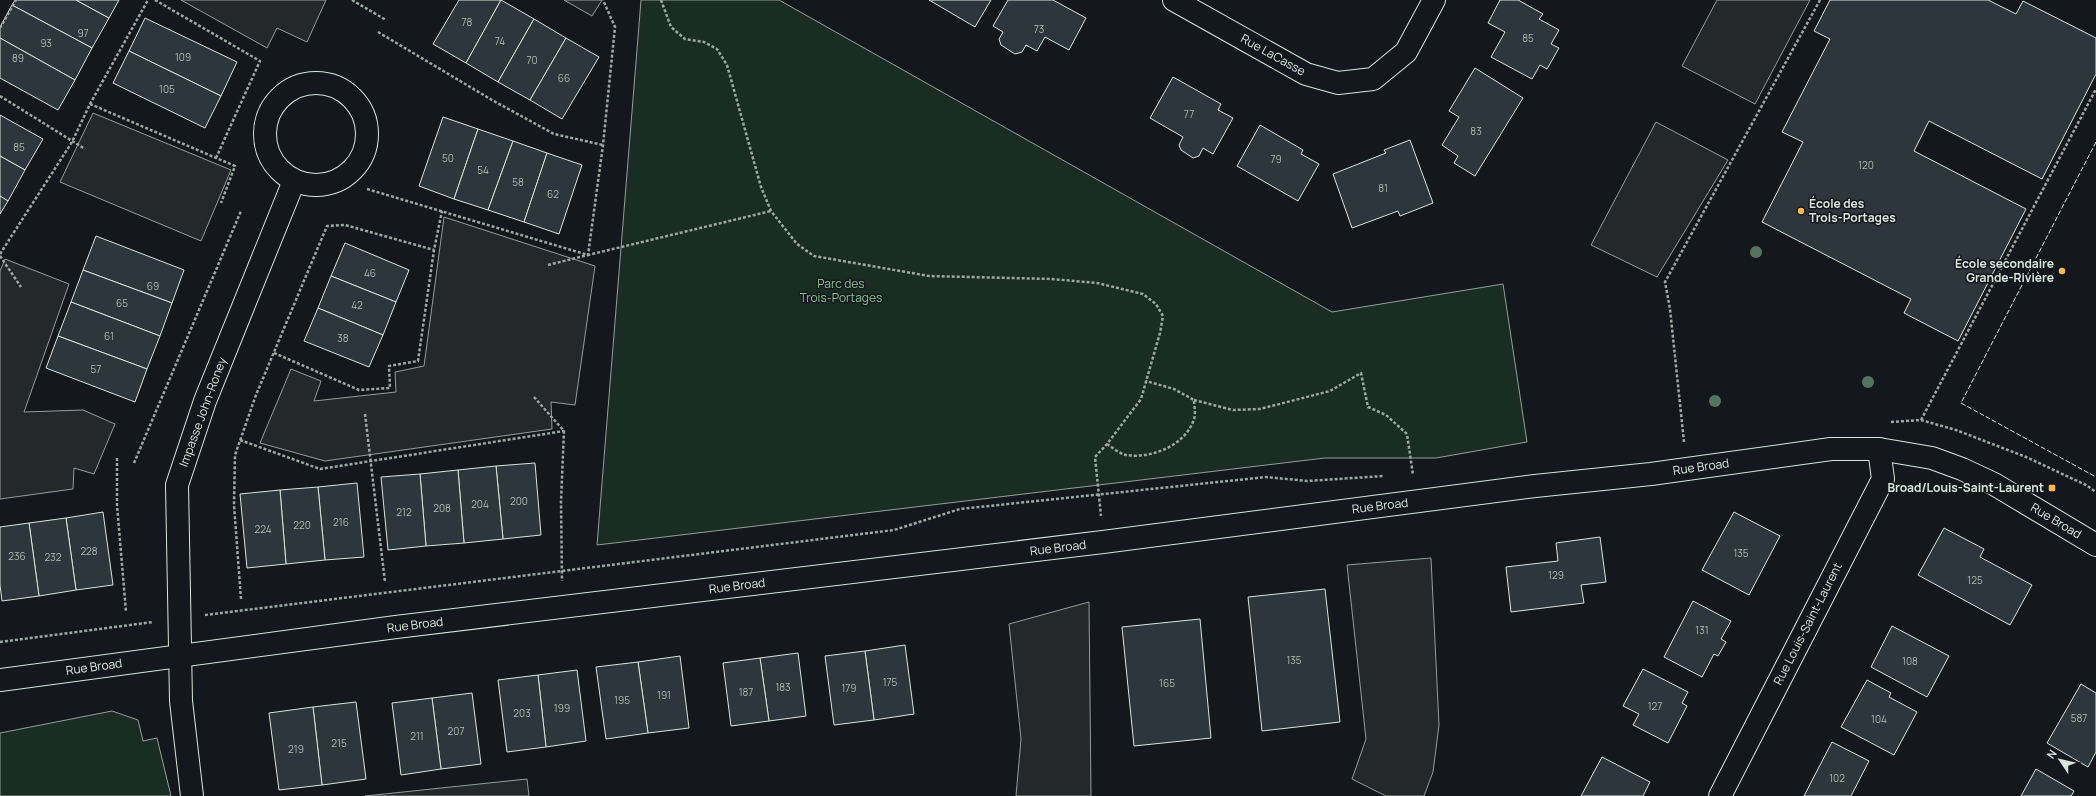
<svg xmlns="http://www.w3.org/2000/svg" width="2096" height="796" font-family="Manrope,sans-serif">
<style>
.green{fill:#1a2d24;stroke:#939e99}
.parking{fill:#24282b;stroke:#939e99}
.building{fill:#2c363c;stroke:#d8e6dc}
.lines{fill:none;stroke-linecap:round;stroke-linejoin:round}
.street-casing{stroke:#d8e6dc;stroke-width:24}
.secondary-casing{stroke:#d8e6dc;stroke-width:24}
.path{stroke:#9da8a2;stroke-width:2.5;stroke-dasharray:3 2;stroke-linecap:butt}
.street{stroke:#14181c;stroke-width:22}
.secondary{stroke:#14181c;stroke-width:22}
.fence{stroke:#d8e6dc;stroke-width:1;stroke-dasharray:5 2;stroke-linecap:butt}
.tree{fill:#55745f}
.poi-dot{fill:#ffb74d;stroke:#14181c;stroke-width:1.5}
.labels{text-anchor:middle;stroke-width:3;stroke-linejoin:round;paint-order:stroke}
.number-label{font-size:10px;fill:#adbab4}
.street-label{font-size:12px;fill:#d8e6dc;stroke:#14181c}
.poi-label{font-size:12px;font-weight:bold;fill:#d8e6dc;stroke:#14181c;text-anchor:end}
.park-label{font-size:12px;fill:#8ac095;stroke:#14181c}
</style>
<rect width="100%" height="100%" fill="#14181c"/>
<g class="green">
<path d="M641,0H779L1332,312L1503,284L1527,442L1436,458H1325L597,545Z"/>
<path d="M112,711L138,720L143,741L157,738L171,796H0V733Z"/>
</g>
<g class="parking">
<path d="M181,0H326L307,42L277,28L267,48Z"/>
<path d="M564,0H602L592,16Z"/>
<path d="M1717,0H1810L1755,104L1682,66Z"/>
<path d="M93,113L231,170L201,241L60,182Z"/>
<path d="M1656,122L1728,160L1657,277L1591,245Z"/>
<path d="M444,217L595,266L575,405L551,402L552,429L325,461L260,443L291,369L321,381L314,401L396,392L395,372L424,366Z"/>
<path d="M5,259L69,284L24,412L83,410L115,424L94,474L74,468L73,489L0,499V271Z"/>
<path d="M1431,558L1439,725L1433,772L1424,796H1386L1352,779L1366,739L1347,565Z"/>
<path d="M1089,602L1091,796H1016L1021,739L1009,624Z"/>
<path d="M527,779L529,796H365Z"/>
</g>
<g class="building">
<path d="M15,0H76L109,18L92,48L12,5Z"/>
<path d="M76,0H119L109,18Z"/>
<path d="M459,0H501L466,63L433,44Z"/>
<path d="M501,0L534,19L498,82L466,63Z"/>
<path d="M929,0H991L975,27Z"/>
<path d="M1008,0H1053L1086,18L1069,50L1045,37L1037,51L1026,45L1022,52L1015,54L1001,45L999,39L1003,32L993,26Z"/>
<path d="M1500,0H1518L1543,14L1539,19L1559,30L1551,44L1559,48L1547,69L1540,65L1532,79L1491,57L1505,32L1488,23Z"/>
<path d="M1830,0H1988L2016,14L2023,1L2096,38V74L2042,179L1929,121L1914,151L2026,209L1958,341L1904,313L1911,299L1762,222L1803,142L1782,132L1830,39L1814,31Z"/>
<path d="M12,5L92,48L75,80L0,38V27Z"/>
<path d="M145,18L237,62L221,96L129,51Z"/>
<path d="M534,19L566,38L530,100L498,82Z"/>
<path d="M0,38L75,80L58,110L0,78Z"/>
<path d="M566,38L599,57L562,119L530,100Z"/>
<path d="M129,51L221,96L205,128L113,83Z"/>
<path d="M1475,68L1523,98L1475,176L1454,163L1458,156L1442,145L1459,117L1449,111Z"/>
<path d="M1173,77L1221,104L1218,110L1233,118L1213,154L1203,148L1199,156L1193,158L1181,150L1179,145L1183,137L1150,118Z"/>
<path d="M0,115L43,139L25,170L0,156Z"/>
<path d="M443,117L478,129L454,199L419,186Z"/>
<path d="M1260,125L1303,150L1301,154L1319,164L1298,201L1237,166Z"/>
<path d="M478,129L513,141L488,210L454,199Z"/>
<path d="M1410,140L1433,203L1400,216L1398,211L1352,228L1333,174L1386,153L1384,150Z"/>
<path d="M513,141L547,153L524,222L488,210Z"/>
<path d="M547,153L582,165L559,234L524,222Z"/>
<path d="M0,156L25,170L8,201L0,196Z"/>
<path d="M0,196L8,201L0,214Z"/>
<path d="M96,236L184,270L172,303L83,270Z"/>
<path d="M345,243L409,270L396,302L331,276Z"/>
<path d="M83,270L172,303L160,336L71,302Z"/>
<path d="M331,276L396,302L383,335L318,308Z"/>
<path d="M71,302L160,336L147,369L58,336Z"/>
<path d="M318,308L383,335L369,367L304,341Z"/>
<path d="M58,336L147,369L135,402L46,368Z"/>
<path d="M535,463L541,535L503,539L496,466Z"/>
<path d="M496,466L503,539L464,543L458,470Z"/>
<path d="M458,470L464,543L426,546L420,474Z"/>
<path d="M420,474L426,546L388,550L381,477Z"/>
<path d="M357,483L364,557L325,560L318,487Z"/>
<path d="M318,487L325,560L286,564L280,490Z"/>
<path d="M280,490L286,564L247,568L240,494Z"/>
<path d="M103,512L113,585L76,590L66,518Z"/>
<path d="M1734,512L1780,536L1749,595L1702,570Z"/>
<path d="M66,518L76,590L39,596L29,523Z"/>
<path d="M29,523L39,596L2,601L0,585V527Z"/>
<path d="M1944,528L1984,549L1980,557L2032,585L2010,625L1918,575Z"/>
<path d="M1600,537L1606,582L1581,585L1584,603L1511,612L1506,567L1558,561L1556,543Z"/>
<path d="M1325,589L1340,722L1262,731L1248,597Z"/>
<path d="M1693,601L1731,621L1721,639L1726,642L1718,656L1714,654L1702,677L1664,657Z"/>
<path d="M1200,619L1211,738L1134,746L1122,627Z"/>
<path d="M1892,626L1949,656L1927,697L1871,667Z"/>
<path d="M905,645L914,714L874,720L865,651Z"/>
<path d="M865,651L874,720L834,725L825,656Z"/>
<path d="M798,653L806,716L769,721L760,658Z"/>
<path d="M680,656L689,728L648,733L638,662Z"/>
<path d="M760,658L769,721L731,726L723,663Z"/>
<path d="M638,662L648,733L606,739L596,667Z"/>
<path d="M1643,669L1688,692L1682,703L1687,706L1668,743L1633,725L1639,714L1623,706Z"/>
<path d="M577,670L586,741L546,747L538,675Z"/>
<path d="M538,675L546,747L507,752L498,680Z"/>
<path d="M1867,680L1891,693L1889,697L1917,712L1894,755L1841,727Z"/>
<path d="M2081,684L2096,693V752L2088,767L2047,743Z"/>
<path d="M472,693L481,764L441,769L432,698Z"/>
<path d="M432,698L441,769L401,775L392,703Z"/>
<path d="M356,702L366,779L322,785L313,707Z"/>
<path d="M313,707L322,785L279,790L269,713Z"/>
<path d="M1832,742L1869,761L1851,796H1804Z"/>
<path d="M1602,757L1650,782L1643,796H1581Z"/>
<path d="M2036,769L2074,791L2071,796H2021Z"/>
</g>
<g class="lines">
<defs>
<g id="street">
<path d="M1174,0L1306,74L1338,83L1373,79L1406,52L1434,0"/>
<circle cx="316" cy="134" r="51"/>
<path d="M192,796L181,701L177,485L205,401L294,181"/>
<path d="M1720,796L1883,479L1879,449"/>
</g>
<path id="secondary" d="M0,680L396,627L1103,542L1535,486L1651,474L1831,449H1879L1932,458L1962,469L1994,484L2096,545"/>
</defs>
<use href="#street" class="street-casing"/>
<use href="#secondary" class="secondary-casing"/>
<g class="path">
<path d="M155,0L260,61L216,158"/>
<path d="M352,0L386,20"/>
<path d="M661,0L671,27L685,39L704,42L717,49L727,65L761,187L771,211L797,244L814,256L929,276L1052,279L1097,283L1143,294L1156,304L1163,316L1160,333L1141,399L1107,444L1095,457L1101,516"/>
<path d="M0,28L16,0"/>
<path d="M378,32L492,100L554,134L603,145"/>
<path d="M0,96L85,149"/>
<path d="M90,104L235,166L221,203"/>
<path d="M367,189L588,255L771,211"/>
<path d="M0,254L72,142L90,104L148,0"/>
<path d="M0,256L21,287"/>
<path d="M548,265L588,255L603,145L615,27L603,0"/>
<path d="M274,353L359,390L390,388L389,366L418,361L434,250L442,211"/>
<path d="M534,397L564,431L561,501L562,581"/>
<path d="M1194,400L1233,410L1260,409L1330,391L1361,373L1368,407L1386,415L1407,434L1413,475"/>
<path d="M365,414L385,582"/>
<path d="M1921,420L2096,89"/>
<path d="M1891,422L1921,420L1956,430L2026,457L2086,485L2096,492"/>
<path d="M240,440L320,469L564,431"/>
<path d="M1684,442L1670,309L1665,282L1820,0"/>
<path d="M1107,444C1113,448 1120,454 1126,455C1152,459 1186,445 1194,419C1196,413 1194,406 1194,400L1174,389L1146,381"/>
<path d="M117,458V505L126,612"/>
<path d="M134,463L241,211"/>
<path d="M241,599L234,505L235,455L256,395L327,226L345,225L434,250"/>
<path d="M205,615L894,530L960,509L1266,477L1307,481L1384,476"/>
<path d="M0,642L153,622"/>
</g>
<use href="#street" class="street"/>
<use href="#secondary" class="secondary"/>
<path class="fence" d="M2096,142L1961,403L2096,477"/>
</g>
<g class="tree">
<circle cx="1756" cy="252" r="6"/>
<circle cx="1868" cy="382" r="6"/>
<circle cx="1715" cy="401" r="6"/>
</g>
<g class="poi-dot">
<circle cx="1801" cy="211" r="4"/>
<circle cx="2062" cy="271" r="4"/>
<rect x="2048" y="484" width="8" height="8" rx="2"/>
</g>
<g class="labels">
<g class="number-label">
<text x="467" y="26">78</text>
<text x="1039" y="33">73</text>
<text x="83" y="37">97</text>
<text x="1528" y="42">85</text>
<text x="500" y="45">74</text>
<text x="46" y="47">93</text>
<text x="183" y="61">109</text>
<text x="18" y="62">89</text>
<text x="532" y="64">70</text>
<text x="564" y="82">66</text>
<text x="167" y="93">105</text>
<text x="1189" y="118">77</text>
<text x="1476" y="135">83</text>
<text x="19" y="151">85</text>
<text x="448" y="162">50</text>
<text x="1276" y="163">79</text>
<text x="1866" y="169">120</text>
<text x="483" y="174">54</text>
<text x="518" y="186">58</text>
<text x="1383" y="192">81</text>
<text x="553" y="198">62</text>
<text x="370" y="277">46</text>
<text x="153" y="290">69</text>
<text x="122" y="307">65</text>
<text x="357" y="309">42</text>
<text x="109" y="340">61</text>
<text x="343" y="342">38</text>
<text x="96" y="373">57</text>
<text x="519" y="505">200</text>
<text x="480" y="508">204</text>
<text x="442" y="512">208</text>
<text x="404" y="516">212</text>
<text x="341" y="526">216</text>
<text x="302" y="529">220</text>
<text x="263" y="533">224</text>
<text x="89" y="555">228</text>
<text x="1741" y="557">135</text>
<text x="17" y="560">236</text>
<text x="53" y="561">232</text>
<text x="1556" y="579">129</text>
<text x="1975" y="584">125</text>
<text x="1702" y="634">131</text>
<text x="1294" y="664">135</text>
<text x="1910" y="665">108</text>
<text x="890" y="686">175</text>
<text x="1167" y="687">165</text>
<text x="783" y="691">183</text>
<text x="849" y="692">179</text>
<text x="746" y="696">187</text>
<text x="664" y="699">191</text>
<text x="622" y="704">195</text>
<text x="1655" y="710">127</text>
<text x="562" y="712">199</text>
<text x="522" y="717">203</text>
<text x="2079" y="722">587</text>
<text x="1879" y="723">104</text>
<text x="456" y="735">207</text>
<text x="417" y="740">211</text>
<text x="339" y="747">215</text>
<text x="296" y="753">219</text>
<text x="1837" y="782">102</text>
</g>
<g class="street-label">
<text transform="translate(1273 55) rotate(29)" y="4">Rue LaCasse</text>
<text transform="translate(203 412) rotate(-70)" y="4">Impasse John-Roney</text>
<text transform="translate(1701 467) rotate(-8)" y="4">Rue Broad</text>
<text transform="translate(1380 506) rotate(-7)" y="4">Rue Broad</text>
<text transform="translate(2056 521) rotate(31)" y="4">Rue Broad</text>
<text transform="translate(1058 548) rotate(-7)" y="4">Rue Broad</text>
<text transform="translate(737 586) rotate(-7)" y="4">Rue Broad</text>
<text transform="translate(1808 624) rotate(-63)" y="4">Rue Louis-Saint-Laurent</text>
<text transform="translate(415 625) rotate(-7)" y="4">Rue Broad</text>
<text transform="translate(94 667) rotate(-8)" y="4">Rue Broad</text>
</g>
<g class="poi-label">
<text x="1809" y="208" text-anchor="start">École des<tspan x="1809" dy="14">Trois-Portages</tspan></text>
<text x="2054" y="268">École secondaire<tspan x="2054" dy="14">Grande-Rivière</tspan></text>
<text x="2044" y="492">Broad/Louis-Saint-Laurent</text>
</g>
<g class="park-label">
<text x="841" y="288">Parc des<tspan x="841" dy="14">Trois-Portages</tspan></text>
</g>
</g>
<g transform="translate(2060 760) rotate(305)" stroke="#14181c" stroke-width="3" paint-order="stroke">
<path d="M0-3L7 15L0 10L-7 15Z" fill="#d8e6dc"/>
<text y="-6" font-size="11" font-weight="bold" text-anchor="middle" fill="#d8e6dc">N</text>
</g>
</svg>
